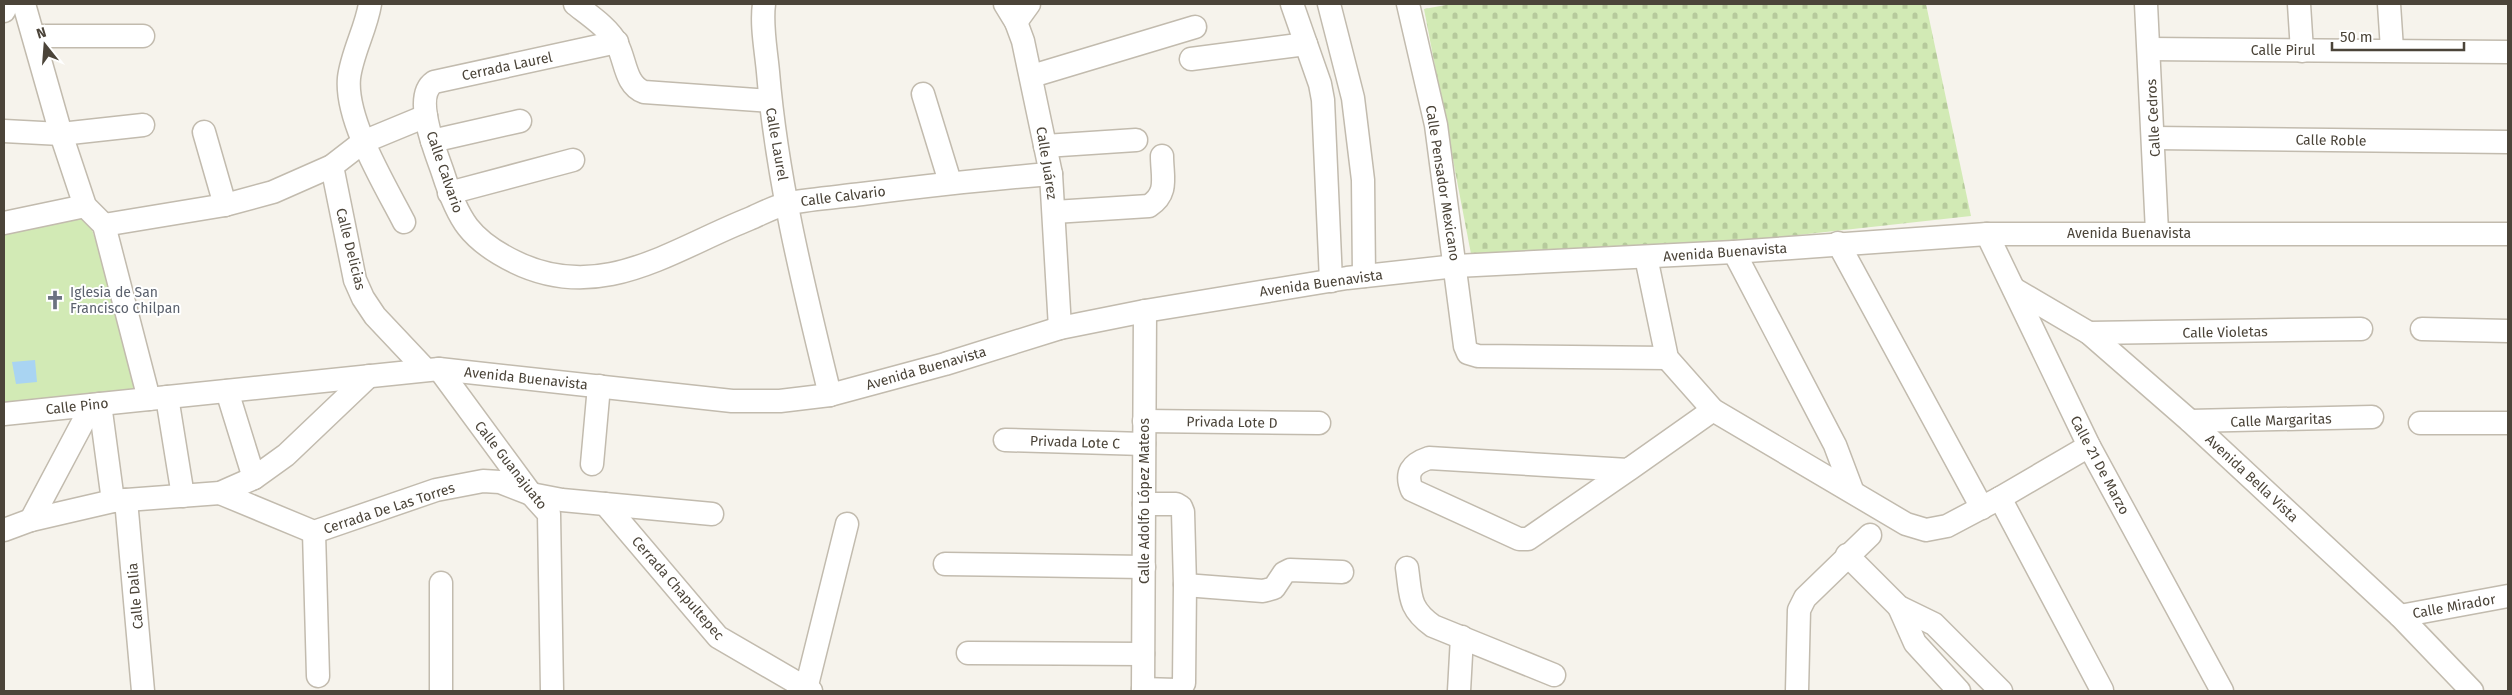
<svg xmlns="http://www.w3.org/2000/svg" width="2512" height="695" font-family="'Fira Sans',sans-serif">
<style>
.cemetery{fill:url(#cemetery-stones)}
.park{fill:#d2eab5}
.water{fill:#a9d4f2}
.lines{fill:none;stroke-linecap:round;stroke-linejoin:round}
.minor-casing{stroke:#c2bbae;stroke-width:25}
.minor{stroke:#fff;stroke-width:22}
.labels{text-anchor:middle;stroke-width:4;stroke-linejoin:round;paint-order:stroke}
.street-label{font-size:14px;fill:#4b4439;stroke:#fff}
.worship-label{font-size:14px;fill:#5b616d;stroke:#fff;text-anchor:start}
</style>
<defs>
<pattern id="cemetery-stones" width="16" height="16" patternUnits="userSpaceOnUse" patternTransform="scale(1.25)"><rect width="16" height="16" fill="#d2eab5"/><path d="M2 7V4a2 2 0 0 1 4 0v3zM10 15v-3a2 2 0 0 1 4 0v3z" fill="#b6ca9c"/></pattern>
</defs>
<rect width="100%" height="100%" fill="#f6f3ec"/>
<path class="cemetery" d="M1451,4H1926L1971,216L1762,239L1471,254L1424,9Z"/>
<path class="park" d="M85,209L149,398L4,413V233Z"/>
<path class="water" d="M35,360L37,382L16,384L12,362Z"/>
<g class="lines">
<defs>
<g id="minor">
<path d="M24,4L61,134L85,206L104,225L149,399"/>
<path d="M370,4C366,29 352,53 349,78C345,120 385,185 404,222"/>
<path d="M575,4C589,15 609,28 617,44C626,61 625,85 644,92L770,101"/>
<path d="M764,4C761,25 766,50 768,72C777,181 804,288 830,395"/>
<path d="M1005,4L1016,22L1023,41L1051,174L1060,328"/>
<path d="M1292,4L1320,84L1323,100L1331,281"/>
<path d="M1329,4L1353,98L1363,180L1364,276"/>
<path d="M1408,4L1436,125L1465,346L1468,353L1478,356L1667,358"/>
<path d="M2146,4L2157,232"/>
<path d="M2299,4L2302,51"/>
<path d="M2389,4L2392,49"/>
<path d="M4,11L7,4"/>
<path d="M1016,22L1029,4"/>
<path d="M34,36H143"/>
<path d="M617,42L434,82C412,97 436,152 443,173C458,220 470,240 515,262C601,304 671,250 749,219C761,214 775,206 789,203C812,199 837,197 862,194C925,186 987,179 1051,174"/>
<path d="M2149,49L2508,52"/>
<path d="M1191,59L1306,44"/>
<path d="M1032,76L1195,27"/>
<path d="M923,94L950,182"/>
<path d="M4,131L61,134L143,125"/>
<path d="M204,132L225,205"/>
<path d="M2154,138L2508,142"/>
<path d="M432,141L520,121"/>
<path d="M1045,146L1136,140"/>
<path d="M332,166L355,280L363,298L375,316L425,369"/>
<path d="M449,193L573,160"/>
<path d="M1054,212L1149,206C1169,193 1162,177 1162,156"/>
<path d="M4,223L85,206"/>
<path d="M104,225L225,205L273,192L332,166L363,142L426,116"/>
<path d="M1987,234L2089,446L2222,691"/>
<path d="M1838,243L1982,508"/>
<path d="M1734,252L1835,445L1852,490"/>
<path d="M1646,257L1667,358L1713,410L1906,524L1926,530L1947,526L2000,498L2089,446"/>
<path d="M2014,289L2089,333L2190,421L2400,616L2472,691"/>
<path d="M2422,329L2508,331"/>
<path d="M2089,333L2361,329"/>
<path d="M439,369L531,494L549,514L552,691"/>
<path d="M227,391L254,478"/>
<path d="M167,397L183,496"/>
<path d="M100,404L113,501"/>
<path d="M4,414L439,369L732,401H780L830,395L945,364L1060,328L1145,311L1347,278L1456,266L1734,252L1987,234H2508"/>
<path d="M1144,421L1319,423"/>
<path d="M2190,421L2372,417"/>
<path d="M2420,423H2508"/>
<path d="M1005,440L1144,444"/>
<path d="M592,464L599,386"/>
<path d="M1628,470L1528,539H1519L1412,490C1405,473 1411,464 1429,458L1628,470L1713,410"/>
<path d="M220,493L314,532L436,490L483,481L500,482L531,494L562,500L712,514"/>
<path d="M2000,498L2102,690"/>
<path d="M126,500L143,691"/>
<path d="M605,504L718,637L811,691"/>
<path d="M31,520L92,405"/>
<path d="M4,530L31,520L113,501L220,493L254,478L286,455L369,376"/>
<path d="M314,532L318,676"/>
<path d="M1847,555L1899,607L1934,624L2001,691"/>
<path d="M945,564L1144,567"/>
<path d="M1407,568C1411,596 1408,608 1433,626L1554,675"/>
<path d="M441,583V691"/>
<path d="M1185,585L1263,591L1274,588L1284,573L1290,570L1342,572"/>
<path d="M1899,607L1915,643L1959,691"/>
<path d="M2400,616L2508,596"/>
<path d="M968,653L1143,654"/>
<path d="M806,689L847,524"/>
<path d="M1143,689L1176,690L1181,688L1184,683L1185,585L1183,512L1181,507L1176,504H1144"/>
<path d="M1143,691L1145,311"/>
<path d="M1459,691L1462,637"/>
<path d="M1797,691L1799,610L1805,598L1870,535"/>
</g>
</defs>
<use href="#minor" class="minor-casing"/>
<use href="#minor" class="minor"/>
</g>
<defs>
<symbol id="church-bare" viewBox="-9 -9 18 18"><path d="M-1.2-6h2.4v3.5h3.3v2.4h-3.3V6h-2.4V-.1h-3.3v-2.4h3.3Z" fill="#6b7280" stroke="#fff" stroke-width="2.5" paint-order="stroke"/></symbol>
</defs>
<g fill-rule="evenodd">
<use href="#church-bare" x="41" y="286" width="28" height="28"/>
</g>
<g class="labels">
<g class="street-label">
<text x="2283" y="55">Calle Pirul</text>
<text transform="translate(507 66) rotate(-12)" y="5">Cerrada Laurel</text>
<text transform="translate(2153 118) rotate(-93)" y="5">Calle Cedros</text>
<text transform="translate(2331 140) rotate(1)" y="5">Calle Roble</text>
<text transform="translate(777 144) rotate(80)" y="5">Calle Laurel</text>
<text transform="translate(1047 163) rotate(81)" y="5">Calle Juárez</text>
<text transform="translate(445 172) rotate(71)" y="5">Calle Calvario</text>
<text transform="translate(1443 183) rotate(81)" y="5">Calle Pensador Mexicano</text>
<text transform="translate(843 196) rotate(-7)" y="5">Calle Calvario</text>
<text x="2129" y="238">Avenida Buenavista</text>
<text transform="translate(351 249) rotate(76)" y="5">Calle Delicias</text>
<text transform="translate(1725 252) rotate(-4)" y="5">Avenida Buenavista</text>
<text transform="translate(1321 283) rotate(-8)" y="5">Avenida Buenavista</text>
<text transform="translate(2225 332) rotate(-1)" y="5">Calle Violetas</text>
<text transform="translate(926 368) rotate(-16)" y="5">Avenida Buenavista</text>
<text transform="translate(526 378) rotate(6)" y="5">Avenida Buenavista</text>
<text transform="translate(77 406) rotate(-6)" y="5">Calle Pino</text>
<text transform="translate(2281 420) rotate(-2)" y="5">Calle Margaritas</text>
<text transform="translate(1232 422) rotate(1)" y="5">Privada Lote D</text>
<text transform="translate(1075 442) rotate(2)" y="5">Privada Lote C</text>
<text transform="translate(511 465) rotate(52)" y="5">Calle Guanajuato</text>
<text transform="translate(2100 465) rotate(62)" y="5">Calle 21 De Marzo</text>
<text transform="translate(2252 478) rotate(43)" y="5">Avenida Bella Vista</text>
<text transform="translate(1144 501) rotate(-90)" y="5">Calle Adolfo López Mateos</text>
<text transform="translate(389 508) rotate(-18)" y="5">Cerrada De Las Torres</text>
<text transform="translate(678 588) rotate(49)" y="5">Cerrada Chapultepec</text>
<text transform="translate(135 596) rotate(-95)" y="5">Calle Dalia</text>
<text transform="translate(2454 606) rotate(-10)" y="5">Calle Mirador</text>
</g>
<g class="worship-label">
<text x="70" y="297">Iglesia de San<tspan x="70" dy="16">Francisco Chilpan</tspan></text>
</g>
</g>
<rect width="2512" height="695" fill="none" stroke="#4b4439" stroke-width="10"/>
<g transform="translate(45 45) rotate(343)" stroke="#ffffff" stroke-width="4" paint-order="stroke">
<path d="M0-4L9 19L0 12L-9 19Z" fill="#4b4439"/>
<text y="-8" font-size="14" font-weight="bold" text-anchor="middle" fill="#4b4439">N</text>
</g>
<path d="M2332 42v8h132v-8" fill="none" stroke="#4b4439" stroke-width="2.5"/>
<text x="2340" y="42" font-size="15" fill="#4b4439" stroke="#ffffff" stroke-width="4" paint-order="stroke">50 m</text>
</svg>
